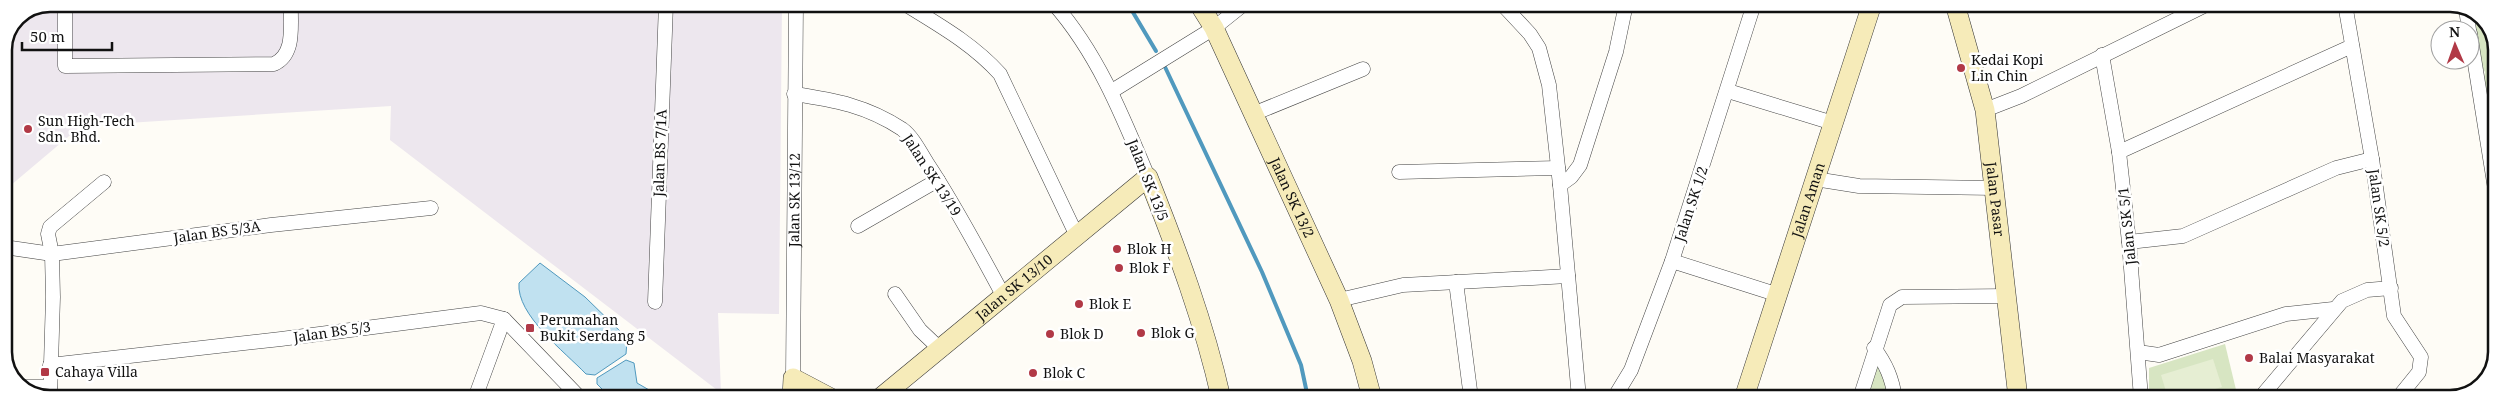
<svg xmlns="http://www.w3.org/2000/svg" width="2500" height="402" font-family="'Noto Serif',serif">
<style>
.industrial{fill:#ede7ee}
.green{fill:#d7e5c2}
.pitch{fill:#e6eed3}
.water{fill:#c0e1f0;stroke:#5099be}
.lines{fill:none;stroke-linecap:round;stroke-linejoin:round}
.stream{stroke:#5099be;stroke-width:4}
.street-casing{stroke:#444;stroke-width:15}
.secondary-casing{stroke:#333;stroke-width:20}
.street{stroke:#fff;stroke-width:14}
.secondary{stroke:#f6ebb9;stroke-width:19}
.poi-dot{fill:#b13946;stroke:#fff;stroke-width:2}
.labels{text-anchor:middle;stroke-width:5;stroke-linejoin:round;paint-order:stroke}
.poi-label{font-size:14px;fill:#111;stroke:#fff;text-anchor:start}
.street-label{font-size:14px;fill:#111;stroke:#fff}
.rim{fill:none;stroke:#111;stroke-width:2.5}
</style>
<rect width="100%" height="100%" fill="#fefcf6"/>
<path class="industrial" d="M50,4H782L779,314L718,313L721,393L390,140L391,106L81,126L4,191V50L18,17Z"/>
<g class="green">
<path d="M2472,12L2483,18L2496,44V174L2481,95L2485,72L2477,59Z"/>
<path d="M2225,344L2238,398H2149V368Z"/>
<path d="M1880,364L1889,398H1865L1874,368Z"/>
</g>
<path class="pitch" d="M2213,359L2222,387L2183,398H2168L2161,375Z"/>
<g class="water">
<path d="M540,263L585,297L624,335L627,341L626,354L595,375L586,374C565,352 516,315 519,283Z"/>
<path d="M626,360L634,363L637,383L663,398H611L597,384V378Z"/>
</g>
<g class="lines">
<g class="stream">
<path d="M1128,4L1156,51"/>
<path d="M1165,67L1262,272L1301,365L1308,398"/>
</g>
<defs>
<g id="street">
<path d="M65,4V66L274,64C296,54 290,25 291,4"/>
<path d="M905,4C939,25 973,44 1000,74L1076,234"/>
<path d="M1054,4C1098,54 1123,117 1148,177"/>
<path d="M1502,4L1530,34L1539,48L1549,85L1560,185L1579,398"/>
<path d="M2345,4L2372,159L2394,316L2421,357L2419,372L2398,398"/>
<path d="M2466,9L2469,30"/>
<path d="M2470,33L2496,195"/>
<path d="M2102,55L2119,152L2129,242L2141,398"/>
<path d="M1112,91L1214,28L1244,4"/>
<path d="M1728,91L1833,123"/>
<path d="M794,94C835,100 867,106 902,129C913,137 920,152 927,163C955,205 979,251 1003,295"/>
<path d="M1985,110L2021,96L2208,4"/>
<path d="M1253,114L1363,69"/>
<path d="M2119,152L2352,46"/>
<path d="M1399,172L1558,168"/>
<path d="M1815,179L1859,186L1994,188"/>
<path d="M1560,185L1571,177L1580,165L1616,52L1626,4"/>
<path d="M858,226L938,180"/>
<path d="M2129,242L2183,236L2336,168L2372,159"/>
<path d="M4,247L52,254L271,225L431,208"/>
<path d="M1672,261L1779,295"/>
<path d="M1456,282L1471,398"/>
<path d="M895,294L920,330L940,349"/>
<path d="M1339,300L1403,285L1568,276"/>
<path d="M655,302L666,4"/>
<path d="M1874,348C1886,364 1892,378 1895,398"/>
<path d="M2138,352L2159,355L2286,314L2333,309"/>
<path d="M50,365L281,339L481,313L504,319L580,398"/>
<path id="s1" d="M793,378L796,4"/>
<path d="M23,387H50"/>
<path d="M50,398L53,297L52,254L48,234L50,227L104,182"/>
<path d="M475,398L504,319"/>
<path d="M1614,398L1631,370L1672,261L1754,4"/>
<path d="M1860,398L1890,305L1902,297L2008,296"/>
<path d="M2260,398L2342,301L2367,290L2391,288"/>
</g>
<g id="secondary">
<path id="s2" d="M1199,4L1214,28L1339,300L1362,361L1372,398"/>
<path id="s3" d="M1955,4L1985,110L2018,398"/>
<path d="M792,398L793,378L831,398"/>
<path id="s4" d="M880,398L1148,177C1177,250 1204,322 1221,398"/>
<path id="s5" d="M1744,398L1872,4"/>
</g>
</defs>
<use href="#street" class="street-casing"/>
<use href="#secondary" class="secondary-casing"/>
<use href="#street" class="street"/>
<use href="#secondary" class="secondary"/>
</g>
<g class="poi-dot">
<circle cx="1961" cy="68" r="5"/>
<circle cx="28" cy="129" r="5"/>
<circle cx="1117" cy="249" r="5"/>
<circle cx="1119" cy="268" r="5"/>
<circle cx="1079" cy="304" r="5"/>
<rect x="525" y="323" width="10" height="10" rx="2.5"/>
<circle cx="1141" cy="333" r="5"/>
<circle cx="1050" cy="334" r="5"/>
<circle cx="2249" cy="358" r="5"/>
<rect x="40" y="367" width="10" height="10" rx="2.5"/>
<circle cx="1033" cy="373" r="5"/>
</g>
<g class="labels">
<g class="poi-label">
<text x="1971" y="65">Kedai Kopi<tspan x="1971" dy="16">Lin Chin</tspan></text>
<text x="38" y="126">Sun High-Tech<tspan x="38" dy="16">Sdn. Bhd.</tspan></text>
<text x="1127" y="254">Blok H</text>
<text x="1129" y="273">Blok F</text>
<text x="1089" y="309">Blok E</text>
<text x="540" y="325">Perumahan<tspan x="540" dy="16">Bukit Serdang 5</tspan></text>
<text x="1151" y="338">Blok G</text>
<text x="1060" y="339">Blok D</text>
<text x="2259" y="363">Balai Masyarakat</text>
<text x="55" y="377">Cahaya Villa</text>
<text x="1043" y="378">Blok C</text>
</g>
<g class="street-label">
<text transform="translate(660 153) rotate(-88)" y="5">Jalan BS 7/1A</text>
<text transform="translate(932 175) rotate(57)" y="5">Jalan SK 13/19</text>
<text transform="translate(1148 180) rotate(68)" y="5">Jalan SK 13/5</text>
<text dy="5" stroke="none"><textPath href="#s2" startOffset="215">Jalan SK 13/2</textPath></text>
<text dy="5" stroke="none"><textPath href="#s3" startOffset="200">Jalan Pasar</textPath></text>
<text dy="5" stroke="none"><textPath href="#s1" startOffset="178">Jalan SK 13/12</textPath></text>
<text dy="5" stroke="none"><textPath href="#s5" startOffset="208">Jalan Aman</textPath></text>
<text transform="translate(1691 204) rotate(-72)" y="5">Jalan SK 1/2</text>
<text transform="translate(2379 208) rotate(82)" y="5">Jalan SK 5/2</text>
<text transform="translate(2127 226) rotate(-96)" y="5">Jalan SK 5/1</text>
<text transform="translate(217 232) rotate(-8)" y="5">Jalan BS 5/3A</text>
<text dy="5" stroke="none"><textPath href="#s4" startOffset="174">Jalan SK 13/10</textPath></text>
<text transform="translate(332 332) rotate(-8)" y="5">Jalan BS 5/3</text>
</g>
</g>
<path d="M0 0H2500V402H0ZM50 12H2450A38 38 0 0 1 2488 50V352A38 38 0 0 1 2450 390H50A38 38 0 0 1 12 352V50A38 38 0 0 1 50 12Z" fill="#fff" fill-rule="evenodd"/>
<path class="rim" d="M50 12H2450A38 38 0 0 1 2488 50V352A38 38 0 0 1 2450 390H50A38 38 0 0 1 12 352V50A38 38 0 0 1 50 12Z"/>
<g transform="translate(2455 45) rotate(358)"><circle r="24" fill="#ffffff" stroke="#a0a0a0"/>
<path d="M0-4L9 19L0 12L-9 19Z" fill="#b13946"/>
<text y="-8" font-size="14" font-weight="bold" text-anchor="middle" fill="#111111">N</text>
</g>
<path d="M22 42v8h90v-8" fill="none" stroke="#111111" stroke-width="2.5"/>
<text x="30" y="42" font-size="15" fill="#111111" stroke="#ffffff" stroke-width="4" paint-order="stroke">50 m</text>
</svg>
